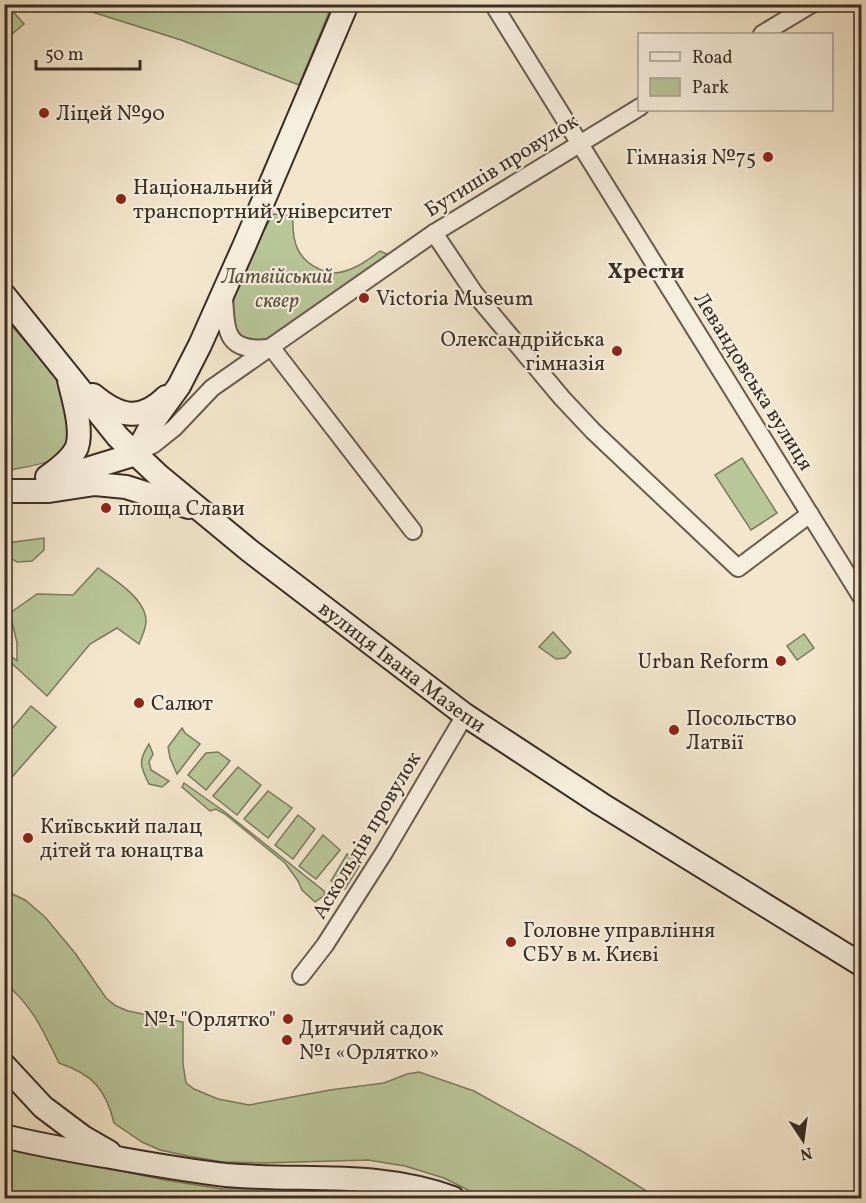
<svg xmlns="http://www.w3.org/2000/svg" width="866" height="1203" font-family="Vollkorn,serif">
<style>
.green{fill:#b8c699;stroke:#797a5e;stroke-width:1.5}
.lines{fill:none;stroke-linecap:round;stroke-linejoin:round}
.street-casing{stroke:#685b4d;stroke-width:20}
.secondary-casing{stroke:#3a2d23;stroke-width:26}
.street{stroke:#f7efde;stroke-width:16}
.secondary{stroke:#f7efde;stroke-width:22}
.poi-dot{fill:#8f2418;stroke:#f7efde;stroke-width:2}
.labels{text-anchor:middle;stroke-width:4.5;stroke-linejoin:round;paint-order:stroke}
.poi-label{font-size:21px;fill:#3a2d23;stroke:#f7efde;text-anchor:start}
.street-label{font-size:21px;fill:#3a2d23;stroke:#f7efde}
.park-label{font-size:21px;font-style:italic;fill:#5a5340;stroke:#f7efde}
.neighbourhood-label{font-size:22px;font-weight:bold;fill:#3a2d23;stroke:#f7efde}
</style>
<rect width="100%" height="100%" fill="#f3e6cc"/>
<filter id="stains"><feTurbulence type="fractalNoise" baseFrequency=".00333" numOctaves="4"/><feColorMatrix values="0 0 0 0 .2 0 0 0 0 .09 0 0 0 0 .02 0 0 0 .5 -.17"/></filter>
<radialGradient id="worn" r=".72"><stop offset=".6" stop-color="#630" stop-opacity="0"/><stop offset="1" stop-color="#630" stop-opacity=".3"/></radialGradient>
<g class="green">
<path d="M5,4L7,5L24,24L5,40Z"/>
<path d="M70,5H332L299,85L181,40Z"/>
<path d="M273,214L286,215L293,218C292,241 297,259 319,269C324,271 328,273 333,273C350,273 367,261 380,251L389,255L275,337L256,342L238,336L226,315L233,289Z"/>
<path d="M4,317C23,340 62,378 70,406C75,423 73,446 58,457C46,465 19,468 5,471Z"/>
<path d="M742,458L777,513L751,530L715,475Z"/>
<path d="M44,538V550L32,561L17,562L11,558L7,543Z"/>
<path d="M98,568C114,579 146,599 146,621C146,629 142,636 139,644L117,628L90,644L47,696L5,657V651L17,661V643L10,613L37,594L73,595Z"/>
<path d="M553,632L571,652L565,658L556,659L539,647Z"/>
<path d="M804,634L814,648L797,660L787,646Z"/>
<path d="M31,706L56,727L5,785V729L9,732Z"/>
<path d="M182,728L185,733L200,744L177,774L170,758L168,747Z"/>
<path d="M149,744L153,754L149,762L151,770L169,781L162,787L149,784C140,766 138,761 149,744Z"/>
<path d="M218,752L230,761L206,790L188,775L206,753Z"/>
<path d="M238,767L261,785L237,815L213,796Z"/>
<path d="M184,783L225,812L324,891L325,895L315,902L302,890L298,881L285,863L225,814L216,809L210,811L182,787Z"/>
<path d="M268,791L292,808L268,838L244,819Z"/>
<path d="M298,815L315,829L293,859L275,845Z"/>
<path d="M323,835L340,850L316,879L299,866Z"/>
<path d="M347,854L361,863L345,889L331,881Z"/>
<path d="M4,890L25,900L45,917L75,953L106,998L116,1006L128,1011L183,1022V1064L186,1083L194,1089L218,1099L249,1105L330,1090L384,1083L407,1074L419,1072L474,1091L580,1150L658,1198H484L444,1178L405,1166L368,1160L262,1163L223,1162L188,1156L160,1150L142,1142L114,1123C106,1089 92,1074 59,1063C42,1029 34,1008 5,983Z"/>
<path d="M4,1147L165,1180L222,1189L339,1188L426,1198H5Z"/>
</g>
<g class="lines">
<defs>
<g id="street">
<path d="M493,4L862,598"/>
<path d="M762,34L812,4"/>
<path d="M434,233L475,294L562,398L593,431L738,568L810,514"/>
<path d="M224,296C226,334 226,352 270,348"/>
<path d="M271,347L413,531"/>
<path d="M136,453L154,444L174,428L212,388L434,233L640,107"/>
<path d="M301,976L325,945L385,851L465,715"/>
</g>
<g id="secondary">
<path id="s1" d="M4,295L118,437L158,475L250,551L465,715L601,804L862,965"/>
<path d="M93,395C118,416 140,423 166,397"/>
<path d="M136,454L153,422L179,386L200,345L245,244L347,4"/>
<path d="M47,477C57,470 72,459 77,447C83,429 73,398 69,380"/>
<path d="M54,479L136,454"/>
<path d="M4,491H49L95,484L126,487L189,507"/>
<path d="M4,1065L43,1107L83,1137L109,1152"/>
<path d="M4,1136C43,1146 82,1152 122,1159C156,1165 191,1171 226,1175C305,1182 375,1170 453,1198"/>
</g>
</defs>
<use href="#street" class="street-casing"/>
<use href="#secondary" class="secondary-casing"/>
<use href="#street" class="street"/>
<use href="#secondary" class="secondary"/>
</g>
<g class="poi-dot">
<circle cx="44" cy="113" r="6"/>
<circle cx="768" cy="157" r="6"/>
<circle cx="121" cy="199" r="6"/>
<circle cx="364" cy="298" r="6"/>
<circle cx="617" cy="351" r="6"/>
<circle cx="106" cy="508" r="6"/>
<circle cx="781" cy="661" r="6"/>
<circle cx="139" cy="703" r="6"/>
<circle cx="674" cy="730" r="6"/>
<circle cx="28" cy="838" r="6"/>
<circle cx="511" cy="942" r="6"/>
<circle cx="288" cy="1019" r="6"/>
<circle cx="287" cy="1040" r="6"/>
</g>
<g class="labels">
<g class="poi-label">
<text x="56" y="120">Ліцей №90</text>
<text x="756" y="164" text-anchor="end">Гімназія №75</text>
<text x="133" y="194">Національний<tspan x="133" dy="24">транспортний університет</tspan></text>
<text x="376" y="305">Victoria Museum</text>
<text x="605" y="346" text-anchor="end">Олександрійська<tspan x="605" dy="24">гімназія</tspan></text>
<text x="118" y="515">площа Слави</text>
<text x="769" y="668" text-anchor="end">Urban Reform</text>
<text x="151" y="710">Салют</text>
<text x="686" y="725">Посольство<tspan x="686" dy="24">Латвії</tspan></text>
<text x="40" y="833">Київський палац<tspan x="40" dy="24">дітей та юнацтва</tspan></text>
<text x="523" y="937">Головне управління<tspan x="523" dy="24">СБУ в м. Києві</tspan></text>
<text x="276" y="1026" text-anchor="end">№1 "Орлятко"</text>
<text x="299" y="1035">Дитячий садок<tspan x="299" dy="24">№1 «Орлятко»</tspan></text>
</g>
<g class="street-label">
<text transform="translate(501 165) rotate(-32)" y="7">Бутишів провулок</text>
<text transform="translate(754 381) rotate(58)" y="7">Левандовська вулиця</text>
<text dy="7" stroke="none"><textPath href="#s1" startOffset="548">вулиця Івана Мазепи</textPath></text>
<text transform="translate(366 835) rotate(-59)" y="7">Аскольдів провулок</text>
</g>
<g class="park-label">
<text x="277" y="283">Латвійський<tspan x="277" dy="24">сквер</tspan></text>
</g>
<g class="neighbourhood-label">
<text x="646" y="278">Хрести</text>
</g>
</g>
<rect width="866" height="1203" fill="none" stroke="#f3e6cc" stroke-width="24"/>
<rect x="6" y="6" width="854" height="1191" fill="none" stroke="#3a2d23" stroke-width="3"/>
<rect x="12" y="12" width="842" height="1179" fill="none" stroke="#3a2d23" stroke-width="1.5"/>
<rect x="638" y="33" width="195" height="78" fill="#f7efde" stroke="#aba193" stroke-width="1.5"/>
<rect x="650" y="52" width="30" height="9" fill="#f7efde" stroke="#aba193" stroke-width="1.5"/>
<text x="692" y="63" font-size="18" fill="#3a2d23">Road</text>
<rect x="650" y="78" width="30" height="18" fill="#b8c699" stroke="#aba193" stroke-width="1.5"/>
<text x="692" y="93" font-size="18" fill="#3a2d23">Park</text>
<g transform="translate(803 1140) rotate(167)" stroke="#f7efde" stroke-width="4.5" paint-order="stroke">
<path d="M0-4.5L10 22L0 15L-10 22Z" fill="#3a2d23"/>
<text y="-9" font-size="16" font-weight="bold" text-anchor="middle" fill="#3a2d23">N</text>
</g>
<path d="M36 60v9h104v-9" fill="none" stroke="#3a2d23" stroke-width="3"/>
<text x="45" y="60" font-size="18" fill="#3a2d23" stroke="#f7efde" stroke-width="4.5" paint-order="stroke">50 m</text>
<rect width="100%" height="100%" filter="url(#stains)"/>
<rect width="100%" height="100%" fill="url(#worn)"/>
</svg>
